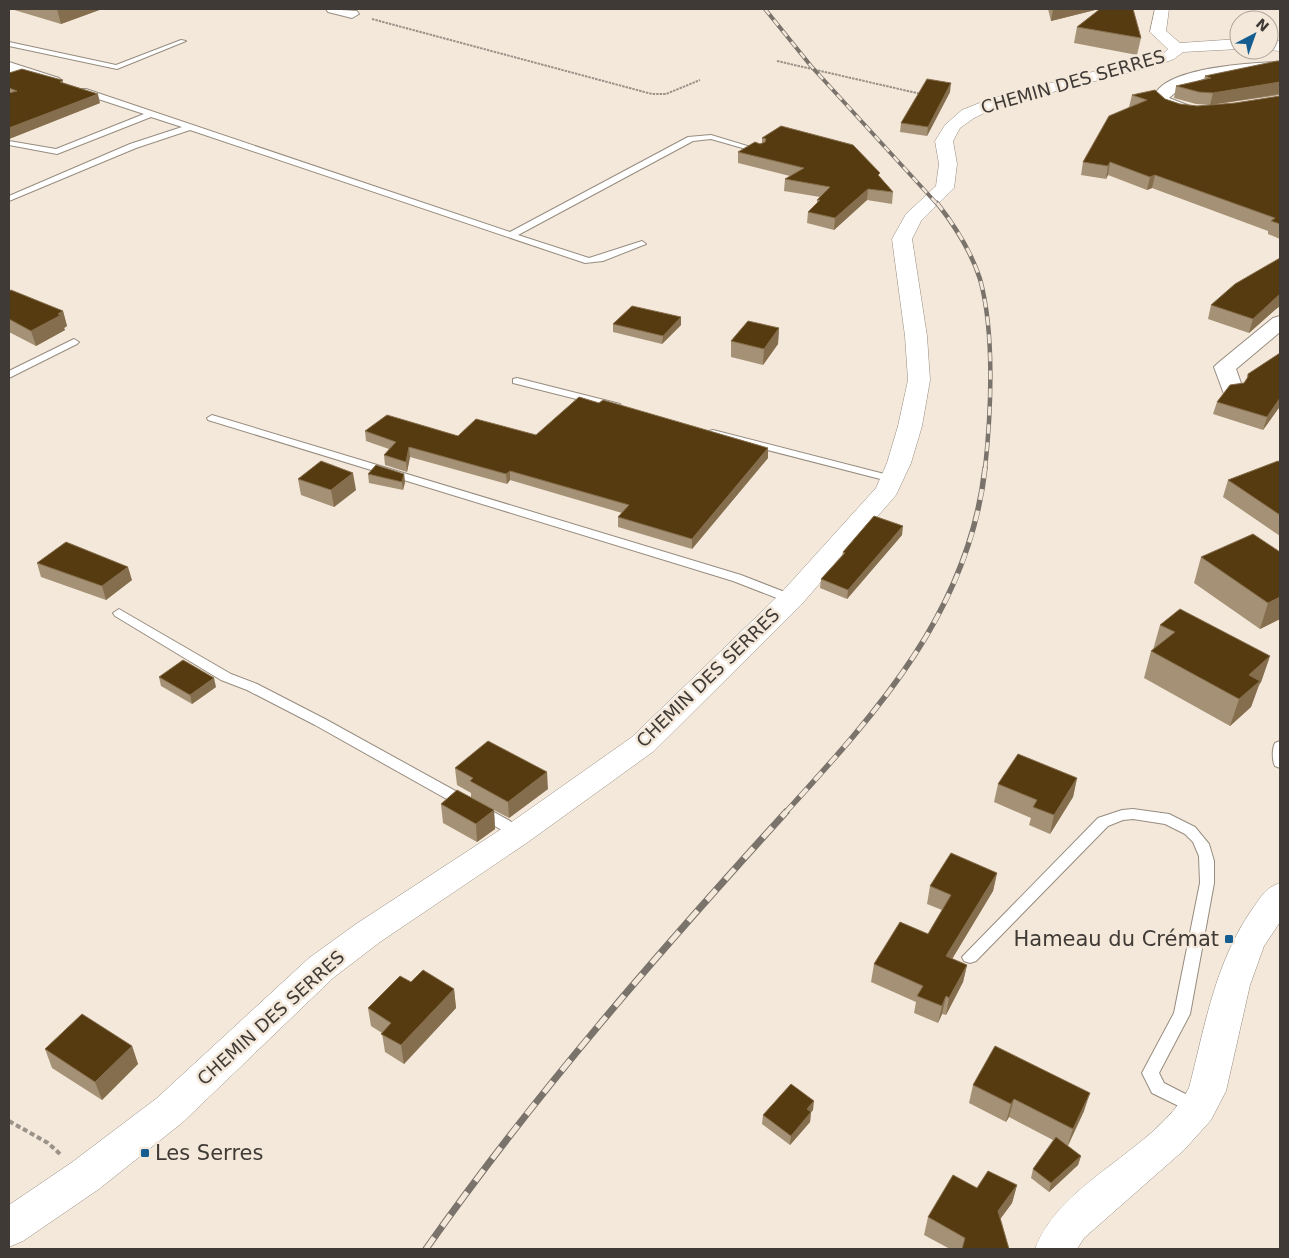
<svg xmlns="http://www.w3.org/2000/svg" width="1289" height="1258" font-family="'DejaVu Sans',sans-serif">
<style>
.lines{fill:none;stroke-linecap:round;stroke-linejoin:round}
.service-casing{stroke:#968c7f;stroke-width:2}
.minor-casing{stroke:#968c7f;stroke-width:2}
.tertiary-casing{stroke:#968c7f;stroke-width:1}
.path-far1{stroke:#9a9288;stroke-width:2;stroke-dasharray:2.5 1;stroke-linecap:butt}
.path{stroke:#9a9288;stroke-width:4;stroke-dasharray:5 3;stroke-linecap:butt}
.service{fill:#fff;fill-rule:evenodd}
.minor{fill:#fff;fill-rule:evenodd}
.tertiary{fill:#fff;fill-rule:evenodd}
.rail-far3-casing{stroke:#7a736b;stroke-width:4}
.rail-far2-casing{stroke:#7a736b;stroke-width:4.5}
.rail-far1-casing{stroke:#7a736b;stroke-width:5.5}
.rail-casing{stroke:#7a736b;stroke-width:7}
.rail-far3{stroke:#f4e8da;stroke-width:2.5;stroke-dasharray:7;stroke-linecap:butt}
.rail-far2{stroke:#f4e8da;stroke-width:3;stroke-dasharray:9;stroke-linecap:butt}
.rail-far1{stroke:#f4e8da;stroke-width:4;stroke-dasharray:11;stroke-linecap:butt}
.rail{stroke:#f4e8da;stroke-width:5;stroke-dasharray:14;stroke-linecap:butt}
.wall{fill:#a59175}
.shaded-wall{fill:#856e4d}
.building{fill:#563a10;stroke:#856e4d}
.poi-dot{fill:#155d91;stroke:#f4e8da;stroke-width:2}
.labels{text-anchor:middle;stroke-width:5;stroke-linejoin:round;paint-order:stroke}
.street-label{font-size:18px;fill:#3f3a35;stroke:#f4e8da}
.near-poi-label{font-size:21px;fill:#3f3a35;stroke:#f4e8da;text-anchor:end}
</style>
<rect width="100%" height="100%" fill="#f4e8da"/>
<g class="lines">
<defs>
<g id="service">
<path d="M181,40L186,41L117,69L9,46V42L116,65Z"/>
<path d="M80,89H86L510,232L688,137L711,135L764,151L760,153L711,139L693,141L518,235L589,258L642,241L646,244L603,261L585,263L190,130L136,148L9,201V196L130,144L182,127L151,117L57,154L9,145V141L56,149L144,114L80,93Z"/>
<path d="M74,339L79,342L77,344L9,378V371Z"/>
<path d="M517,378L620,404L621,406L616,409L513,383V379Z"/>
<path d="M212,415L741,575L795,596L797,599L795,602H787L733,581L208,420L207,418Z"/>
<path d="M713,430L896,477L898,479L892,482L709,435V431Z"/>
<path d="M119,609L231,674L257,684L325,719L510,821L524,834L522,838C513,841 507,834 500,829L315,725L247,690L221,680L115,616L113,613Z"/>
<path d="M1280,741V768L1275,766C1272,761 1272,748 1275,743Z"/>
<path d="M1133,809L1169,814L1195,827L1209,844L1214,861V883L1190,1014L1159,1073L1164,1083L1201,1102L1204,1107L1201,1112L1195,1114L1152,1093L1142,1073L1174,1013L1200,883L1199,856L1193,842L1185,834L1165,824L1133,819L1123,820L1108,826L976,961L970,963L964,961L962,957L1098,818L1122,810Z"/>
</g>
<g id="minor">
<path d="M326,9L357,11L359,14L352,18L328,12Z"/>
<path d="M9,62L59,78L62,81L54,86L9,72Z"/>
<path d="M1280,62V71C1244,72 1197,71 1169,98L1195,108L1197,111L1195,114H1183L1155,103L1153,100C1158,67 1254,63 1280,62Z"/>
<path d="M1280,316V332L1236,369L1243,389L1240,394L1232,395L1224,394L1214,367L1218,363L1273,318Z"/>
</g>
<g id="tertiary">
<path d="M1155,9H1169L1166,31L1180,43L1239,39V49L1183,52L1174,59L1161,64L999,106L974,118L960,128L953,141L957,164L954,188L921,221L912,239L927,336L930,380L922,426L911,463L896,495L801,605L654,751L528,842L380,942L333,978L183,1122L99,1189L23,1241L9,1247V1205L71,1163L157,1098L309,958L356,924L506,826L632,737L781,593L876,488L887,463L898,426L908,380L905,336L892,239L906,214L936,186L939,164L935,141L945,125L962,110L987,100L1164,53L1168,49L1150,32Z"/>
<path d="M1269,41H1280V51L1267,50H1269Z"/>
<path d="M1280,883V922L1264,946L1250,985L1226,1091L1211,1120L1184,1150L1084,1238L1077,1249H1035C1061,1180 1154,1152 1189,1088C1205,1026 1215,962 1253,908C1262,896 1265,888 1280,883Z"/>
</g>
</defs>
<use href="#service" class="service-casing"/>
<use href="#minor" class="minor-casing"/>
<use href="#tertiary" class="tertiary-casing"/>
<g class="path-far1">
<path d="M372,19L652,94H666L700,80"/>
<path d="M777,61L921,94"/>
</g>
<path class="path" d="M9,1121L48,1143L60,1154"/>
<use href="#service" class="service"/>
<use href="#minor" class="minor"/>
<use href="#tertiary" class="tertiary"/>
<defs>
<path id="rail-far3" d="M765,9L811,66L938,205"/>
<path id="rail-far2" d="M937,203C955,226 971,251 980,279C995,333 991,414 985,469"/>
<path id="rail-far1" d="M785,813C878,711 969,611 985,468"/>
<path id="rail" d="M426,1249C535,1094 659,952 786,812"/>
</defs>
<use href="#rail-far3" class="rail-far3-casing"/>
<use href="#rail-far2" class="rail-far2-casing"/>
<use href="#rail-far1" class="rail-far1-casing"/>
<use href="#rail" class="rail-casing"/>
<use href="#rail-far3" class="rail-far3"/>
<use href="#rail-far2" class="rail-far2"/>
<use href="#rail-far1" class="rail-far1"/>
<use href="#rail" class="rail"/>
</g>
<g class="wall">
<path d="M11,9H102L61,24Z"/>
<path d="M1048,9H1099L1051,21Z"/>
<path d="M1077,27L1141,38L1137,55L1074,43Z"/>
<path d="M1280,61V95L1210,105L1196,104L1174,98L1176,86L1204,80L1205,76Z"/>
<path d="M9,73L63,80V83L100,103L9,139Z"/>
<path d="M950,92L927,136L900,132L901,123Z"/>
<path d="M1132,95L1165,99L1180,104L1197,106L1235,103L1280,96V239L1268,234V231L1152,188L1147,190L1108,175L1106,179L1081,175L1083,162L1129,107Z"/>
<path d="M762,138L880,177L893,192L892,204L867,200L834,230L807,223L808,212L817,204V200L820,197L784,191L785,179L790,176L738,163V152L762,143Z"/>
<path d="M1280,258V306L1276,309L1249,333L1208,319L1211,305Z"/>
<path d="M9,291L63,311L67,326L64,328L65,330L36,346L9,332Z"/>
<path d="M681,317V325L662,344L613,332V324Z"/>
<path d="M779,328L778,344L763,365L731,357V341Z"/>
<path d="M1280,353V407L1278,409L1263,430L1213,414L1217,402L1244,383L1246,381L1248,374Z"/>
<path d="M365,431L458,436L536,435L768,448V458L692,549L618,527V517L622,513L510,480L507,484L410,457L407,472L385,465L384,455L389,449L366,441Z"/>
<path d="M1280,462V536L1223,497L1228,480Z"/>
<path d="M368,474H404L405,482L403,490L369,483Z"/>
<path d="M298,479L356,490L334,507L301,495Z"/>
<path d="M902,535L847,599L820,588L821,579L842,555L843,552Z"/>
<path d="M1280,552V619L1260,629L1194,583L1201,557Z"/>
<path d="M37,563L132,580L106,600L41,577Z"/>
<path d="M1160,625L1270,656L1261,682L1259,685L1251,707L1230,726L1144,678L1151,651L1153,650Z"/>
<path d="M159,677L216,687L192,704L161,686Z"/>
<path d="M455,768L548,789L509,818L471,798V793L457,785Z"/>
<path d="M1077,778L1073,797L1050,834L1029,825L1031,818L994,802L998,784Z"/>
<path d="M441,804L494,810L495,829L477,842L443,823Z"/>
<path d="M997,873L993,891L952,959L967,965L963,982L946,1015L942,1014L938,1023L914,1013L916,1002L871,982L874,964L928,934L942,910L927,904L930,886Z"/>
<path d="M411,982L454,989L456,1008L404,1064L385,1052L382,1033L371,1026L368,1008Z"/>
<path d="M132,1046L138,1064L102,1100L52,1068L45,1049Z"/>
<path d="M973,1085L1084,1111L1068,1146L1081,1156L1078,1165L1049,1192L1031,1178L1033,1169L1053,1140L1009,1117L1006,1122L969,1103Z"/>
<path d="M813,1110L811,1112L810,1122L790,1145L762,1124L763,1115Z"/>
<path d="M1017,1185L1012,1203L1000,1219L1009,1249H950L924,1235L928,1217L977,1188Z"/>
</g>
<g class="shaded-wall">
<path d="M57,9H102L61,24Z"/>
<path d="M1053,9H1099L1051,21Z"/>
<path d="M1280,82V94L1210,105L1213,93Z"/>
<path d="M951,83L950,92L927,136L928,127Z"/>
<path d="M98,94L100,103L9,139V128Z"/>
<path d="M1110,162L1108,175L1106,179L1108,166Z"/>
<path d="M1155,175L1152,188L1147,190L1150,177Z"/>
<path d="M868,189L867,200L834,230L835,218Z"/>
<path d="M1280,294V306L1276,309L1249,333L1253,319Z"/>
<path d="M63,311L67,326L64,328L65,330L36,346L31,331Z"/>
<path d="M681,317V325L662,344L663,336Z"/>
<path d="M779,328L778,344L763,365L764,349Z"/>
<path d="M1280,398V407L1278,409L1263,430L1267,417Z"/>
<path d="M409,447L410,457L407,472L406,462Z"/>
<path d="M768,448V458L692,549V539Z"/>
<path d="M510,471V480L507,484L506,474Z"/>
<path d="M353,473L356,490L334,507L331,490Z"/>
<path d="M404,474L405,482L403,490L402,482Z"/>
<path d="M903,526L902,535L847,599L848,590Z"/>
<path d="M128,567L132,580L106,600L102,586Z"/>
<path d="M1280,597V619L1260,629L1268,603Z"/>
<path d="M1270,656L1261,682L1259,685L1251,707L1230,726L1239,699L1249,675Z"/>
<path d="M214,678L216,687L192,704L190,695Z"/>
<path d="M547,772L548,789L509,818L508,802Z"/>
<path d="M1077,778L1073,797L1050,834L1054,815Z"/>
<path d="M494,810L495,829L477,842L476,824Z"/>
<path d="M997,873L993,891L943,974L946,956Z"/>
<path d="M967,965L963,982L946,1015L949,998Z"/>
<path d="M454,989L456,1008L404,1064L401,1045Z"/>
<path d="M946,996L942,1014L938,1023L942,1006Z"/>
<path d="M132,1046L138,1064L102,1100L95,1082Z"/>
<path d="M1090,1093L1084,1111L1067,1147L1073,1129Z"/>
<path d="M1014,1099L1009,1117L1006,1122L1011,1104Z"/>
<path d="M814,1101L813,1110L806,1118L807,1109Z"/>
<path d="M811,1112L810,1122L790,1145L791,1136Z"/>
<path d="M1081,1156L1078,1165L1049,1192L1051,1183Z"/>
<path d="M1017,1185L1012,1203L993,1229L998,1211Z"/>
</g>
<g class="building">
<path d="M1100,9H1133L1141,38L1077,27Z"/>
<path d="M1277,61H1280V82L1213,93L1199,92L1176,86L1211,78L1205,76Z"/>
<path d="M22,69L58,79L63,80L60,82L98,94L9,128V93L17,91L9,88V73Z"/>
<path d="M927,79L951,83L928,127L901,123Z"/>
<path d="M1155,90L1165,99L1180,104L1197,106L1235,103L1280,96V224L1271,221L1275,218L1155,175L1150,177L1110,162L1108,166L1083,162L1109,116L1147,100L1132,95Z"/>
<path d="M781,126L853,145L880,173L878,175L893,192L868,189L835,218L808,212L820,200H817L830,187L785,179L804,168L738,152L755,142L760,144L765,142L766,139L762,138Z"/>
<path d="M1280,258V294L1253,319L1211,305L1235,284Z"/>
<path d="M11,290L63,311L58,314L61,315L31,331L9,319V291Z"/>
<path d="M632,306L681,317L663,336L613,324Z"/>
<path d="M748,321L779,328L764,349L731,341Z"/>
<path d="M1280,353V398L1267,417L1217,402L1230,385L1244,383L1248,377V374Z"/>
<path d="M579,397L599,403L603,400L768,448L692,539L618,517L629,505L510,471L506,474L409,447L406,462L384,455L396,442L365,431L387,415L458,436L476,419L536,435Z"/>
<path d="M321,461L353,473L331,490L298,479Z"/>
<path d="M1278,461L1280,462V515L1228,480Z"/>
<path d="M376,465L404,474L402,482L368,474Z"/>
<path d="M874,516L903,526L848,590L821,579L845,553L843,552Z"/>
<path d="M1253,534L1280,552V597L1268,603L1201,557Z"/>
<path d="M66,542L128,567L102,586L37,563Z"/>
<path d="M1180,609L1270,656L1249,675L1260,681L1239,699L1151,651L1175,632L1160,625Z"/>
<path d="M183,660L214,678L190,695L159,677Z"/>
<path d="M488,741L547,772L508,802L470,781L473,778L455,768Z"/>
<path d="M1018,754L1077,778L1054,815L1033,807L1037,800L998,784Z"/>
<path d="M457,790L494,810L476,824L441,804Z"/>
<path d="M951,853L997,873L946,956L967,965L949,998L946,996L942,1006L917,996L923,986L874,964L900,922L928,934L951,895L930,886Z"/>
<path d="M423,970L454,989L401,1045L381,1034L391,1023L368,1008L400,976L411,982Z"/>
<path d="M82,1014L132,1046L95,1082L45,1049Z"/>
<path d="M995,1046L1090,1093L1073,1129L1014,1099L1011,1104L973,1085Z"/>
<path d="M791,1084L814,1101L807,1109L811,1112L791,1136L763,1115Z"/>
<path d="M1056,1137L1081,1156L1051,1183L1033,1169Z"/>
<path d="M988,1171L1017,1185L998,1211L1009,1249H962L965,1238L928,1217L953,1175L977,1188Z"/>
</g>
<g class="poi-dot">
<rect x="1224" y="934" width="10" height="10" rx="2.5"/>
<rect x="140" y="1148" width="10" height="10" rx="2.5"/>
</g>
<g class="labels">
<g class="street-label">
<text transform="translate(1073 82) rotate(-16)" y="6">CHEMIN DES SERRES</text>
<text transform="translate(708 678) rotate(-44)" y="6">CHEMIN DES SERRES</text>
<text transform="translate(271 1018) rotate(-42)" y="6">CHEMIN DES SERRES</text>
</g>
<g class="near-poi-label">
<text x="1219" y="946">Hameau du Crémat</text>
<text x="155" y="1160" text-anchor="start">Les Serres</text>
</g>
</g>
<rect width="1289" height="1258" fill="none" stroke="#3f3a35" stroke-width="20"/>
<g transform="translate(1254 35) rotate(41)"><circle r="24" fill="#f4e8da" stroke="#aca298"/>
<path d="M0-4L9 19L0 12L-9 19Z" fill="#155d91"/>
<text y="-8" font-size="14" font-weight="bold" text-anchor="middle" fill="#3f3a35">N</text>
</g>
</svg>
